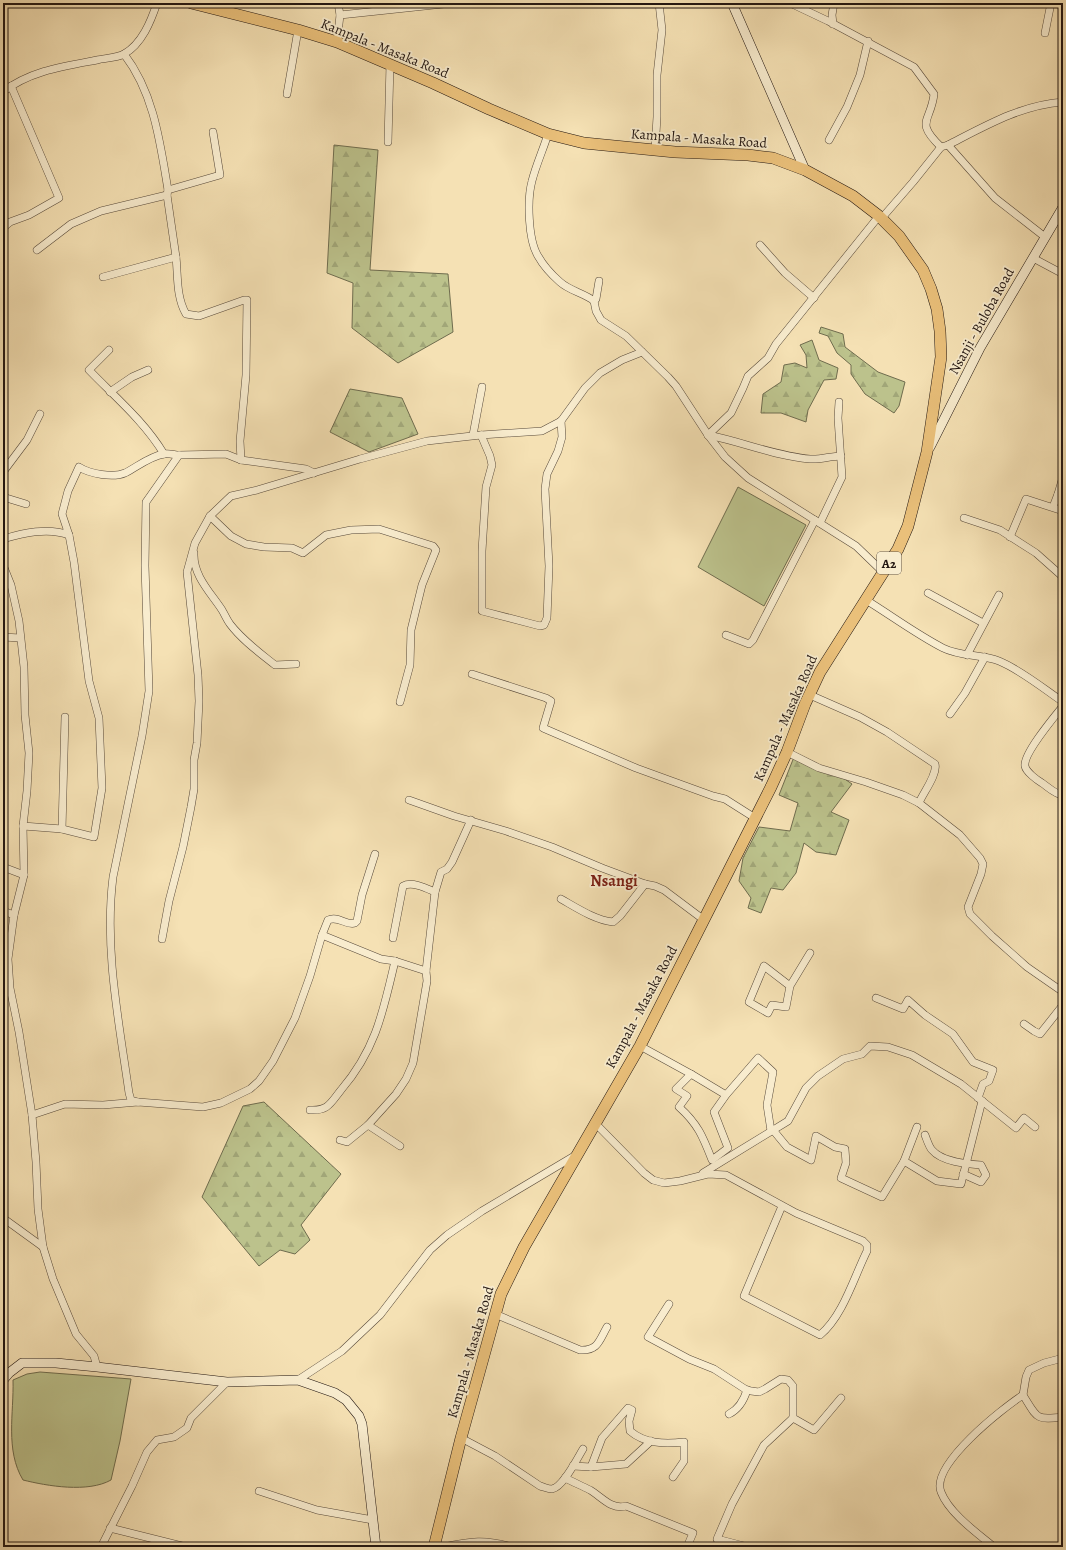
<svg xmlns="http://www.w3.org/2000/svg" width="1066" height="1550" font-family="Alegreya,serif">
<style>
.forest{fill:url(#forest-firs);stroke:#6f6c4e}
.pitch{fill:#bcc28c;stroke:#6f6c4e}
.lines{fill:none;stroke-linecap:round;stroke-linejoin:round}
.street-casing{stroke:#57493a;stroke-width:8}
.secondary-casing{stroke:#221611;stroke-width:10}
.primary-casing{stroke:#221611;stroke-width:12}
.street{stroke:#f8ecce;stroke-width:7}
.secondary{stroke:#f8ecce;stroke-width:9}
.primary{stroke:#eac07a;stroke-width:11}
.labels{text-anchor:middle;stroke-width:3.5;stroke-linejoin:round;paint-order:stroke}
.shield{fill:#f8ecce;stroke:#62564a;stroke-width:1}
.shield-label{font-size:13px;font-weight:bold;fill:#221611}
.street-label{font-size:14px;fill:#221611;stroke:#f8ecce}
.quarter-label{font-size:16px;font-weight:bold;fill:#7a1f14;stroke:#f8ecce}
</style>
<defs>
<pattern id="forest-firs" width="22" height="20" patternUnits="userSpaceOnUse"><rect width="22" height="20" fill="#bcc28c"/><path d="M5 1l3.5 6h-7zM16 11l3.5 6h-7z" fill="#a1a678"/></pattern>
</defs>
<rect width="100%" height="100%" fill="#f5e1b4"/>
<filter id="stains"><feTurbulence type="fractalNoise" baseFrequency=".005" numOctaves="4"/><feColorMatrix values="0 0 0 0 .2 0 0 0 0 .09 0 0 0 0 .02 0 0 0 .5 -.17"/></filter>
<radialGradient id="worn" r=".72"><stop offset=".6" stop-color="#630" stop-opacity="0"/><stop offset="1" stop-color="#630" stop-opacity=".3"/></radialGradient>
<g class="forest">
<path d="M334,145L378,150L370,270L448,274L453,332L398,363L352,328L353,283L327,273Z"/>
<path d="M821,327L843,334L845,347L878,372L905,382L899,406L894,413L865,394L851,374V365L837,353L828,336L819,333Z"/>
<path d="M812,340L819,360L838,368L836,379L824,380L808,410L806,422L781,413H761L763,394L781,382L784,365L795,363L807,368L806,355L800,345Z"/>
<path d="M350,389L402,398L418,434L369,452L330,432Z"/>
<path d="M794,757L833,771L852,784L831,812L849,820L836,855L816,852L804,843L796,873L783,890L771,888L761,913L748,908L751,898L739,881L743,858L759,827L790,831L798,803L779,795Z"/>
<path d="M264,1102L341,1174L301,1225L310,1240L295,1254L280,1250L259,1266L202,1197L243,1106Z"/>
</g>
<g class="pitch">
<path d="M738,487L806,525L764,606L698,567Z"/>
<path d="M40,1372L131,1379L120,1441L111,1480C88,1493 47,1486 23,1480C5,1450 14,1413 13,1380L27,1374Z"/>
</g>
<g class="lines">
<defs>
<g id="street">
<path d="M790,3L828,21L914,67L934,94C931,122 914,121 941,147"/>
<path d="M340,15L453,3"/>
<path d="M833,24L832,15L834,3"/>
<path d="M1045,33L1051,3"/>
<path d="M337,42L340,15L338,3"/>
<path d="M124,54C154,93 160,142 168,190L167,195C170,215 173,236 176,257C178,275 176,297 186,314L199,316L244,300H247L246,375L240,441L241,460"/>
<path d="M3,92C29,71 65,66 97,60C105,58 117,58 124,54C142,44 151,21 157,3"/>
<path d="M287,94L298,30"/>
<path d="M548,134C543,150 536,165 532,181C527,199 528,240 538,256C543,265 552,275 560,282C570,291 584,293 594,301L596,311L601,320L626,336L668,377L676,386L708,435L725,457L748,478L856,546L883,572"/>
<path d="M829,140L847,107L860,75L868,41"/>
<path d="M388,142L390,64"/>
<path d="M948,145L995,198L1045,237"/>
<path d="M655,150L657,117V75L662,30L659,3"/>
<path d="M168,190L220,175L213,132"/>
<path d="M881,219L913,182L941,147L948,145C985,126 1021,105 1063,102"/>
<path d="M3,228L10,222L29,215L59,198L11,86"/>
<path d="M760,245L785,273L814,298"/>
<path d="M37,250L71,224L101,211L167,195"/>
<path d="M1033,258L1063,274"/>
<path d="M103,277L176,257"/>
<path d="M594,301L596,299L599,281"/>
<path d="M109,350L89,370C115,397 144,421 164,454"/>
<path d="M110,392L132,377L148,370"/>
<path d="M473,435L482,387"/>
<path d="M481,435L490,456L492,465L486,487L482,551V611L540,626L544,625L547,618L549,566L545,489L547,474L558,451L562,437L561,421"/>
<path d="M708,435L731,413L743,388L748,376L768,358L776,344L879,216"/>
<path d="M708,435C743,442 775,456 810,459C820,460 831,456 841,456"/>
<path d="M3,472L27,440L40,414"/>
<path d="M1058,494L1063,477"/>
<path d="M3,497L26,504"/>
<path d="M1053,507L1058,494L1063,496"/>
<path d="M210,516L231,536L246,544L264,547L292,548L303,553L326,535L351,530L379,529L433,546L436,550L422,585L411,630L410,665L400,702"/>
<path d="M964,518L1000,530L1036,553L1063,577"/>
<path d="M820,523L842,477L838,418L839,402"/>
<path d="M1010,537L1026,499L1063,511"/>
<path d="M3,539C23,533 48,527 69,535L62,514L68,491L79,467C90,474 113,478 125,473C137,467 150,456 164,454C169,453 175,455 179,455"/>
<path d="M194,553C193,576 211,593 222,610C225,615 227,620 230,624C242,640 260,653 275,665L296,664"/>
<path d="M3,565L11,585L19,621L24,667L25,715L29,753L27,791L23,826L24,875L14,915L8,959L10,988L19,1032L32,1115"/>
<path d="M928,593L983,623"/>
<path d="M866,600C892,616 916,634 943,648C961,657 981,654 999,661C1021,670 1044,689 1063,702"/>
<path d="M726,635L749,644L753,640L815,520"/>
<path d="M3,637L20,638"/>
<path d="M967,655L999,595"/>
<path d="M472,674L546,698L551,701L543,728L636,768L713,796L725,799L755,818"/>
<path d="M810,695L860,717L887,732L935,764C938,774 923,793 919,803"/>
<path d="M1063,706C1055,716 1023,754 1025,766C1026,772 1037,780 1042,783C1048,787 1056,795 1063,795"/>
<path d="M950,714L965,693L985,657"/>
<path d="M787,752L819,768L866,782L903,795L919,803L960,835L980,858L983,864L981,874L968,907L970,914L992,936L1027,967L1063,992"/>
<path d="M409,800L454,816L506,831L552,847L602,868L645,884L655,886L664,890L704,920"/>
<path d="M23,826L62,829L94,837L102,788L99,718L89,681L74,562L69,535"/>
<path d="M62,829L65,717"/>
<path d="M3,867L24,875"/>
<path d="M561,899C577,908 595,920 613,922L620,916L645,884"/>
<path d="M3,911L14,915"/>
<path d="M322,935L381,959L395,961L426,971"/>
<path d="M393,938L403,886C412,881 426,888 435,892"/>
<path d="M162,939L169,901L183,847L191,807L194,789V760L197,743L199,701L198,675L187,572L195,543L210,516L231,496L257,490L360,459L427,441L481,435L542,431L561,421L585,388L600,373L622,360L642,352"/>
<path d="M790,986L764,966L749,1002L768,1013L772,1005L786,1007L790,986L810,953"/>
<path d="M876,998L903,1009L908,1000L925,1015L953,1034L973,1062L993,1070L989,1081L983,1084L978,1098"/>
<path d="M1024,1024L1034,1031L1040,1034L1063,1005"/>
<path d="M640,1046L691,1074"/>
<path d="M726,1095L691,1074L676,1089L687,1096L679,1107C698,1124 703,1137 712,1160L728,1148L714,1112L726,1095L758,1058L773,1072L767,1105L771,1131"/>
<path d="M138,1102L131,1100L129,1093C119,1022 104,949 113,877L142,736L149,691L145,566L146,502L179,455L226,454L241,460L306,469L314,473"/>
<path d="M310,1110C328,1111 330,1104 341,1090C376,1049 383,1012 395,961"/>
<path d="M595,1123L644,1173L653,1180L664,1183L680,1181L708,1174L726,1175L796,1213L863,1241L867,1245V1251C854,1277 843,1316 820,1335L744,1296L782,1206"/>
<path d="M917,1127L904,1161L937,1181L961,1184L982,1101"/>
<path d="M773,1130L787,1147L811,1160L816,1136L835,1147L845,1149L846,1163L841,1178L882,1197L904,1161"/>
<path d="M925,1135C927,1140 929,1147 932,1150C942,1162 967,1164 981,1165L986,1175L981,1182L963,1174"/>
<path d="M340,1140L347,1142L368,1125"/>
<path d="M400,1146L368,1125L396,1094L406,1079L413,1063L427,981L426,971L435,892L441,872L447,869L452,862L471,820"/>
<path d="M703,1173L788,1121L806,1088L818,1076L843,1059L862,1054L870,1046L888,1047L912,1055L961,1084L1016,1128L1024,1118L1035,1127"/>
<path d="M3,1218L43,1247"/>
<path d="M669,1304L648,1337L689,1359L714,1369L745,1389L751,1391L759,1392L765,1389L781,1379L788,1380L793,1386V1418L814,1430L841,1398"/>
<path d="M495,1314L580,1350C598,1351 599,1341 607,1327"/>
<path d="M97,1367L94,1356L76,1334L53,1279L43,1247L38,1209L36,1162L32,1115L65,1104L103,1105L138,1102L203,1107L221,1103L250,1089L259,1081L273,1061L295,1018L310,976L322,935L328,920C338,915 346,926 355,923L357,921L362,895L375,854"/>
<path d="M298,1380L342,1351L380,1315L430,1250L447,1235L482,1211L576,1155"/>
<path d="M1023,1395C1038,1419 1035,1420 1063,1417"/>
<path d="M729,1414C739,1409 744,1400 747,1390"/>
<path d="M461,1438L495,1456L540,1486C544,1487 548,1489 552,1489C563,1487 577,1459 583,1449"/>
<path d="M573,1466L591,1467L602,1438L628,1408L632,1410L629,1421L630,1431C645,1444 665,1444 684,1442V1461L673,1477"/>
<path d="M591,1467L626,1464L651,1441"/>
<path d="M565,1478C573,1482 582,1486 590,1490C602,1497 611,1510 626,1506L693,1533L687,1547"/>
<path d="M259,1491L317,1510L373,1520"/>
<path d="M110,1528L186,1547"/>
<path d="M101,1547L132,1486L147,1452L157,1440L174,1437L187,1428L191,1418L227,1382"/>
<path d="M444,1547C471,1541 485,1539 512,1547"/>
<path d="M748,1547L717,1539L732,1504L764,1445L793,1418"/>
<path d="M994,1547C977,1533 949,1513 941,1492C930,1465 1003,1408 1023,1395L1026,1377L1029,1370L1044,1363L1063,1358"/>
</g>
<g id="secondary">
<path d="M732,3L805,170"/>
<path d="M930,447L980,348L1063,207"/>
<path d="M3,1380L9,1373L22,1363H56L97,1367L227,1382L298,1380L335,1393L346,1400L359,1416L362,1424L376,1547"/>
</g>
<path id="primary" d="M191,3L298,30L337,42L433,83L489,109L548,134L584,143L675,152L748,155L773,158L805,170L853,196L879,216L899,236L923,270L931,289L937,309L940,331L941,357L927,452L908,526L898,549L820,672L805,704L787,752L771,787L640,1046L524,1247L501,1294L461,1438L434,1547"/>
</defs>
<use href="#street" class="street-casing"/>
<use href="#secondary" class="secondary-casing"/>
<use href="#primary" class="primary-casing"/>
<use href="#street" class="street"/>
<use href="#secondary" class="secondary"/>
<use href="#primary" class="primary"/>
</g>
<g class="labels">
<rect class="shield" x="877" y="552" width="24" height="22" rx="3"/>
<g class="shield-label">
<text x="889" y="568">A2</text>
</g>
<g class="street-label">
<text transform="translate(385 48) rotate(22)" y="5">Kampala - Masaka Road</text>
<text transform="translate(699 138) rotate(4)" y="5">Kampala - Masaka Road</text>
<text transform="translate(981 321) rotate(-61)" y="5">Nsanji - Buloba Road</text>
<text transform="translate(785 718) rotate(-66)" y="5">Kampala - Masaka Road</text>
<text transform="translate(641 1007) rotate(-62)" y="5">Kampala - Masaka Road</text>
<text transform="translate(470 1352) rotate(-74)" y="5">Kampala - Masaka Road</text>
</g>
<g class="quarter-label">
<text x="614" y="886">Nsangi</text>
</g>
</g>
<rect width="1066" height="1550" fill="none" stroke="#f5e1b4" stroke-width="16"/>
<rect x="4" y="4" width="1058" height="1542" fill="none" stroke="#221611" stroke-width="2"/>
<rect x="8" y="8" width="1050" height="1534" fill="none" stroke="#221611"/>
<rect width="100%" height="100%" filter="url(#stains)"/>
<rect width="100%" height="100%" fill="url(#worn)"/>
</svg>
